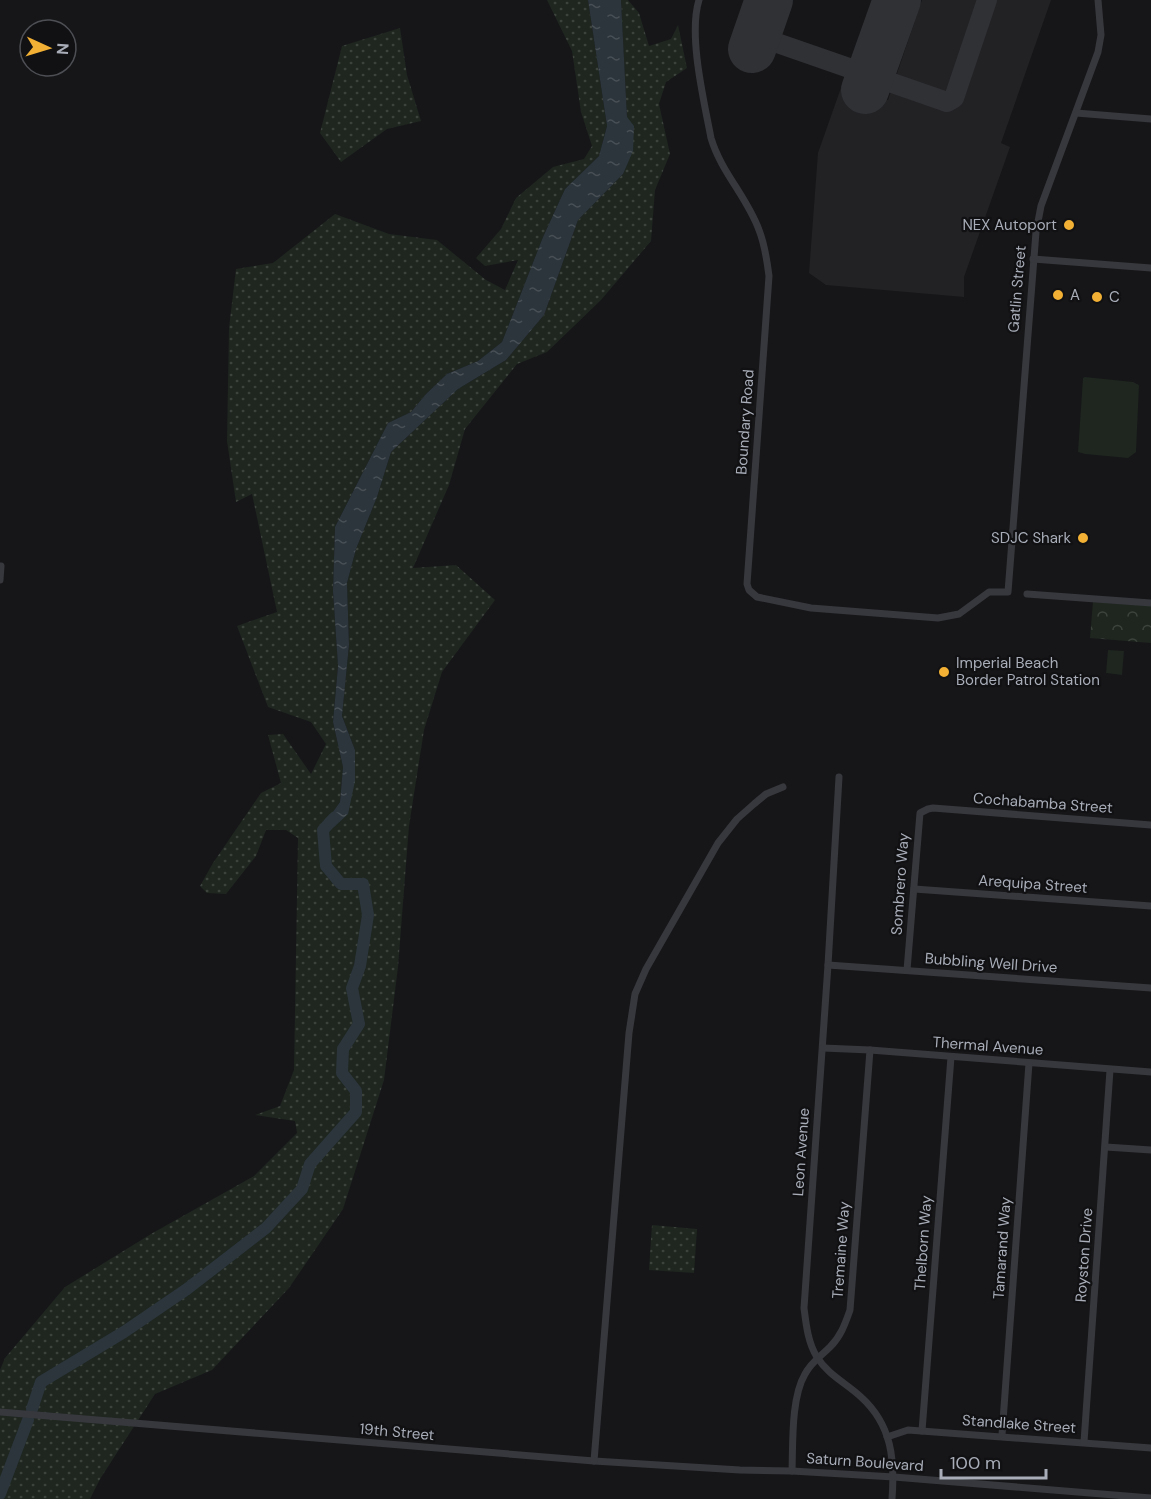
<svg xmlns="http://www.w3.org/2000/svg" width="1151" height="1499" font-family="'DM Sans',sans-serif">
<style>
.built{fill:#222225}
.grass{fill:url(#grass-dots)}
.forest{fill:url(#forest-crowns)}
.garden{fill:#1e261f}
.water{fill:url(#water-ripples)}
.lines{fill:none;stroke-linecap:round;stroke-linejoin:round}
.river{stroke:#2c353c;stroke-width:12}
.taxiway{stroke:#303135;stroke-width:20}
.runway{stroke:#303135;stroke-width:48}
.minor{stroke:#37383d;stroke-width:7}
.poi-dot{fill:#f2b134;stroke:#111113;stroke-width:2}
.labels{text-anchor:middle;stroke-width:4.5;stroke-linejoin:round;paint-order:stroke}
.poi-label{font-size:15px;fill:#a8adb8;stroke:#111113;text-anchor:start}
.street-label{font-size:15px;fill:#a8adb8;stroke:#111113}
</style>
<defs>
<pattern id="grass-dots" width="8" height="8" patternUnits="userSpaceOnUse" patternTransform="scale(1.5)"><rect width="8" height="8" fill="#1e261f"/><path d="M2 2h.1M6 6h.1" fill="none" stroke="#3c433d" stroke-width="1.8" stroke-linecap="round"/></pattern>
<pattern id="forest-crowns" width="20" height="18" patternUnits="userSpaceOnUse" patternTransform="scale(1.5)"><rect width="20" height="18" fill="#1e261f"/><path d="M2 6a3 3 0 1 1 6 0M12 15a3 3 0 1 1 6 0" fill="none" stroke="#3c433d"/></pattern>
<pattern id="water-ripples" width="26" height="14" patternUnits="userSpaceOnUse" patternTransform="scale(1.5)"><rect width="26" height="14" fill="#2c353c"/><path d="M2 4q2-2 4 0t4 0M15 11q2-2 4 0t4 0" fill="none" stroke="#485056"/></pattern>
</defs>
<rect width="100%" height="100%" fill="#161618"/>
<path class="built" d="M922,0H1051L1001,143L1010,147L964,277V297L826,285L809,273L818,153L842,85L888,100Z"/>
<g class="grass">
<path d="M547,0H588L607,126L599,156L565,189L543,237L502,342L478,361L447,374L426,394L411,412L388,423L335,527L333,591L338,666L333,722L343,767L340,802L321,829L334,827L355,750L342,716L349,645L347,583L356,549L377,497L391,452L458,389L506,360L544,315L578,220L623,174L627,118L621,0H628L639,13L649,46L671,39L678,25L687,68L666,82L659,104L670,154L655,190L651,241L601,300L547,352L517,364L465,429L449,485L413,568L456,565L495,600L442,672L424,730L409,826L398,967L384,1080L343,1209L289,1288L212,1370L155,1394L100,1479L90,1499H0V1370L5,1358L65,1287L151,1234L254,1176L297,1133L295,1121L255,1115L280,1106L294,1070L298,838L286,830H266L256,856L226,894L207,893L200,886L213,863L261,793L281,783L268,735L283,734L311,774L326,744L311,722L268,707L237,626L277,612L252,494L236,502L227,441L229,328L236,269L273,263L335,214L389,234L437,240L486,280L505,290L518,260L485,266L476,258L501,229L516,198L553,167L584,159L592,146L581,112L572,51Z"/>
<path d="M400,28L407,75L421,121L387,129L341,162L320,133L342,46Z"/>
<path d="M652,1225L697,1229L694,1273L649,1270Z"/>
</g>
<path class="forest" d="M1093,602L1151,606V643L1090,638Z"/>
<g class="garden">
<path d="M1085,377L1133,382L1139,385L1136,452L1128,458L1085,454L1078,452L1083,378Z"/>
<path d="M1108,650L1124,651L1122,675L1106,673Z"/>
</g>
<path class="water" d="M588,0H621L627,117L634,126L633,151L623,174L578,220L544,315L506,360L458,389L391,452L377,497L356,549L347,583L349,645L342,716L355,750V781L348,814L334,827L320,830L340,802L343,767L333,722L338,666L333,591L335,527L388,423L411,412L426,394L447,374L478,361L502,342L543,237L565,189L599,156L607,126Z"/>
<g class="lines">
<g class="river">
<path d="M32,1409L41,1382L124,1332L187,1289L266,1228L302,1189L310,1164L356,1112V1091L342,1073L343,1049L359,1024L352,988L360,966L368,915L363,884H341L326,866L323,830L334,818"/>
<path d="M0,1494L28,1420"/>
</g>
<path class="taxiway" d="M757,36L947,102L954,98L987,0"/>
<g class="runway">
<path d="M752,49L769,0"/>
<path d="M865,90L897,0"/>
</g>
<g class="minor">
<path d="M699,0C688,35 704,101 711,138C721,172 747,197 759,230C765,245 767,260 769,276L747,584L749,590L757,597L811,608L938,618L959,614L989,592H1008L1036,232L1041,206L1098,52L1101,35L1098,0"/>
<path d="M1076,113L1151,119"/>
<path d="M1033,259L1151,268"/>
<path d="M0,580L1,566"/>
<path d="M1027,594L1151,603"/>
<path d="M839,777L828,965L804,1308C806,1324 808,1343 817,1357C828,1375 846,1383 861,1397C892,1425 895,1460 892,1499"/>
<path d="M914,889L1151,906"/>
<path d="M828,965L1151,988"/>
<path d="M907,970L920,813L928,809L933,808L1151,825"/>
<path d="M823,1048L870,1050L1151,1072"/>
<path d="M1106,1147L1151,1150"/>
<path d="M0,1412L594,1461L740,1470L792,1471L894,1477L1151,1498"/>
<path d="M922,1431L951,1057"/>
<path d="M1002,1435L1029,1063"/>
<path d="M887,1437L908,1430L1151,1448"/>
<path d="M1084,1442L1110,1070"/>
<path d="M594,1461L629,1033L635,994L646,969L718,843L737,819L754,804L766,794L783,787"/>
<path d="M792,1471C793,1443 791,1398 805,1374C812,1361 820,1357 830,1347C841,1336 845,1324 850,1310L870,1050"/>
</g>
</g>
<g class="poi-dot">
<circle cx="1069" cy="225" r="6"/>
<circle cx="1058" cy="295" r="6"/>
<circle cx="1097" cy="297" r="6"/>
<circle cx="1083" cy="538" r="6"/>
<circle cx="944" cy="672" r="6"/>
</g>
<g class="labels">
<g class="poi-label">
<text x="1057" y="230" text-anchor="end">NEX Autoport</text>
<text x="1070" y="300">A</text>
<text x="1109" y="302">C</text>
<text x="1071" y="543" text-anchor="end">SDJC Shark</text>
<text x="956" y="668">Imperial Beach<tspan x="956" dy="17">Border Patrol Station</tspan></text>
</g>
<g class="street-label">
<text transform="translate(1017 289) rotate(-85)" y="5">Gatlin Street</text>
<text transform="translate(745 422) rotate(-86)" y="5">Boundary Road</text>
<text transform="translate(1043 803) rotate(4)" y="5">Cochabamba Street</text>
<text transform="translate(900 884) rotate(-86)" y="5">Sombrero Way</text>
<text transform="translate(1033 884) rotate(4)" y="5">Arequipa Street</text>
<text transform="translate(991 963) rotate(4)" y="5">Bubbling Well Drive</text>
<text transform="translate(988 1046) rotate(4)" y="5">Thermal Avenue</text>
<text transform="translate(801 1152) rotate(-86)" y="5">Leon Avenue</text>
<text transform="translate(923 1243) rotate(-86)" y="5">Thelborn Way</text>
<text transform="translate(1002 1248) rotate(-86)" y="5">Tamarand Way</text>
<text transform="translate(841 1250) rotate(-86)" y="5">Tremaine Way</text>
<text transform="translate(1084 1255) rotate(-86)" y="5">Royston Drive</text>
<text transform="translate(1019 1424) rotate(4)" y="5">Standlake Street</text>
<text transform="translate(397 1432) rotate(5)" y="5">19th Street</text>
<text transform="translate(865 1462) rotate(4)" y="5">Saturn Boulevard</text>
</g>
</g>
<g transform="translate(48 48) rotate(94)"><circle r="28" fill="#111113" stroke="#4d4f55" stroke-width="1.5"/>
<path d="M0-4.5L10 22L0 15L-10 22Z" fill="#f2b134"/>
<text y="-9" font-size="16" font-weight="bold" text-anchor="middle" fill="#a8adb8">N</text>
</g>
<path d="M941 1469v9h105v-9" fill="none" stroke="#a8adb8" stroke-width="3"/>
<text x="950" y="1469" font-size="18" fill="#a8adb8" stroke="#111113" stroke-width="4.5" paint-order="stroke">100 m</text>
</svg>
